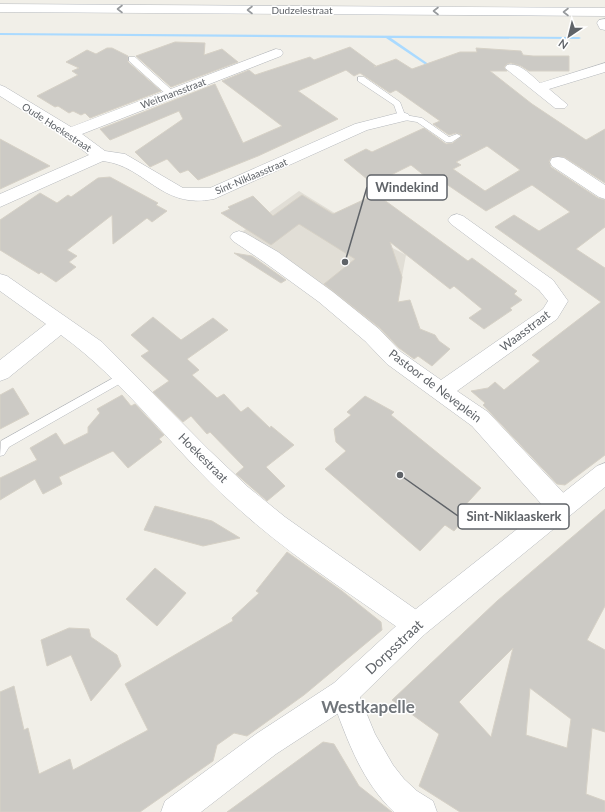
<svg xmlns="http://www.w3.org/2000/svg" width="605" height="812" font-family="Lato,sans-serif">
<style>
.education{fill:#e1ded6}
.lines{fill:none;stroke-linecap:round;stroke-linejoin:round}
.stream{fill:#aadaff;fill-rule:evenodd}
.building{fill:#cccac5;stroke:#d6d1c6;fill-rule:evenodd}
.service-casing{stroke:#b5b8bc;stroke-width:1}
.minor-casing{stroke:#b5b8bc;stroke-width:1}
.tertiary-casing{stroke:#b5b8bc;stroke-width:1}
.secondary-casing{stroke:#b6babf;stroke-width:1}
.service{fill:#fff;fill-rule:evenodd}
.minor{fill:#fff;fill-rule:evenodd}
.tertiary{fill:#fff;fill-rule:evenodd}
.secondary{fill:#fff;fill-rule:evenodd}
.oneway{stroke:#979a9d}
.labels{text-anchor:middle;stroke-width:3;stroke-linejoin:round;paint-order:stroke}
.far-street-label{font-size:10px;fill:#5f6368;stroke:#fff}
.street-label{font-size:12px;fill:#5f6368;stroke:#fff}
.near-street-label{font-size:14px;fill:#5f6368;stroke:#fff}
.near-quarter-label{font-size:17px;font-weight:bold;fill:#70757a;stroke:#fff}
.leader{fill:none;stroke:#5f6368;stroke-width:1.5}
.callout-dot{fill:#5f6368;stroke:#fff;stroke-width:1.5}
.callout{fill:#fff;stroke:#5f6368;stroke-width:1.5}
.callout-label{font-size:13px;text-anchor:middle;font-weight:bold;fill:#5f6368}
</style>
<rect width="100%" height="100%" fill="#f1efe8"/>
<path class="education" d="M299,191L346,220L358,230L406,255L390,341L239,234Z"/>
<g class="lines">
<path class="stream" d="M0,33L579,37L581,38L579,39L391,38L433,67L434,68L432,69L386,38L0,35Z"/>
</g>
<g class="building">
<path d="M175,42L205,43L204,55L222,49L238,62L171,87L136,56Z"/>
<path d="M350,47L376,66L374,67L396,59L412,69L460,52H477L476,48L521,51L523,55L533,56H569V71H529L521,66L511,63L507,64L504,67L507,71H490L532,104L586,140L605,129V183L564,157H552L549,161L551,167L598,198L605,200V227L576,249L605,268V455L565,485L557,484L483,405L485,403L471,391L488,388L495,382L504,390L540,361L532,355L601,302L495,227L514,215L539,231L570,212L532,185L486,211L436,177L430,180L411,165L373,184L344,160L366,149L372,152L424,128L446,144L453,143L462,135L456,133L449,135L433,124L440,121L396,90L390,93L360,73L354,76L346,70L298,91L338,119L258,156L198,180L188,170L180,173L167,159L150,167L135,152L183,119L179,111L110,140L100,129L215,84L243,143L282,126L222,81L249,70L255,75L310,57L314,60ZM487,146L520,170L485,191L453,169L461,165L456,162Z"/>
<path d="M107,48H112L128,56V62L161,91L90,118L85,113L81,115L73,111L69,113L58,106L55,107L37,96L78,75L72,71L79,68L66,62L87,50L96,54Z"/>
<path d="M0,139L50,166L0,189Z"/>
<path d="M110,177L158,203L156,205L167,211L152,222L147,218L113,244L112,215L67,250L77,256L69,262L76,267L56,282L41,272L39,274L0,250V220L40,193L57,203L68,195L71,197L98,178Z"/>
<path d="M376,194L468,261L472,258L517,291L514,294L522,300L510,308L512,310L484,329L469,318L482,309L454,286L450,289L390,242L402,277L398,302L410,300L420,329L435,335L439,341L450,349L432,366L418,356L414,359L399,348L380,328L324,284L355,259L299,224L271,245L221,213L230,209L228,207L253,196L273,216L302,195L333,214Z"/>
<path d="M234,253L252,256L286,280L281,283Z"/>
<path d="M153,317L181,340L213,318L228,330L187,359L199,370L192,375L217,398L224,394L241,412L248,407L270,428L271,426L294,445L266,467L285,486L267,501L236,474L244,467L210,432L207,434L191,416L183,422L153,392L169,381L141,356L149,351L131,335Z"/>
<path d="M13,388L29,414L0,429V395Z"/>
<path d="M122,395L131,406L135,404L164,435L159,439L162,442L128,468L113,451L59,477L62,484L43,494L35,479L0,500V478L37,460L30,448L56,433L64,445L88,433V427L100,413L97,409Z"/>
<path d="M365,396L394,412L391,415L481,488L458,513L465,518L454,531L445,525L420,551L325,469L346,451L336,442L334,429L351,415L347,412Z"/>
<path d="M155,506L212,521L240,538L203,546L144,530Z"/>
<path d="M605,509V606L587,640L605,650V732L592,728L586,794L605,801V812H460L419,786L439,734L392,700L497,601ZM513,648L491,737L459,702ZM530,688L571,719L567,748L526,735Z"/>
<path d="M287,552L342,591L381,622L382,630L304,695L247,736L234,733L217,745L213,761L140,812H0V692L14,686L24,730L28,728L39,774L70,759L73,770L148,730L125,684L233,621L232,618L259,593L256,591Z"/>
<path d="M155,568L186,593L157,626L126,599Z"/>
<path d="M69,628L89,629L91,637L117,655L121,666L91,701L71,655L47,666L41,640Z"/>
<path d="M323,742L334,744L359,786L392,812H227Z"/>
</g>
<g class="lines">
<defs>
<g id="service">
<path d="M129,57H135L174,92V96H168L129,61Z"/>
<path d="M358,77H364L400,102L405,115L422,118L449,137L457,134L461,136L452,142H446L417,122L399,119L394,105L358,81Z"/>
<path d="M124,372L128,373L129,376L128,379L9,447L4,455L0,456L1,441Z"/>
</g>
<g id="minor">
<path d="M605,19V30L600,29L597,23L599,20Z"/>
<path d="M276,49L281,50L283,53L281,56L82,134L105,151L125,154L183,188H210L355,124L402,112L408,114L410,117L408,120L367,130L214,199C161,210 146,166 103,161L0,207V194L89,155L64,136L0,96V85L5,87L71,127Z"/>
<path d="M605,63V72L549,89L568,105L565,108H555L505,68L507,65C519,62 531,75 540,83Z"/>
<path d="M558,157L564,158L605,185V199L599,197L552,166L550,162L552,158Z"/>
<path d="M457,214L463,216L553,280L568,301L557,319L457,391L488,412L570,500L573,508L570,516L561,519L552,516L472,426L387,364L365,341L319,302L264,262L233,241L230,237L233,233L239,231L245,233L278,252L333,292L379,329L401,352L441,380L543,309L548,301L539,290L451,224L448,220L451,216Z"/>
<path d="M0,274L7,276L102,342L208,449L248,487L285,517L425,616L429,625L425,634L416,638L407,634C348,592 285,552 232,503C173,450 125,381 61,335L8,378L0,381V360L46,324L0,291Z"/>
<path d="M344,679L354,683L375,734L393,765L404,779L417,791L433,801L437,812H394C360,780 346,736 330,693L334,683Z"/>
</g>
<path id="tertiary" d="M605,463V487L425,634L354,703L276,754L201,812H161L165,801L256,734L334,683L407,616L597,466Z"/>
<path id="secondary" d="M0,4L605,8V16L0,12Z"/>
</defs>
<use href="#service" class="service-casing"/>
<use href="#minor" class="minor-casing"/>
<use href="#tertiary" class="tertiary-casing"/>
<use href="#secondary" class="secondary-casing"/>
<use href="#service" class="service"/>
<use href="#minor" class="minor"/>
<use href="#tertiary" class="tertiary"/>
<use href="#secondary" class="secondary"/>
</g>
<defs><path id="oneway-chevron" d="M-2-3.5L2.5 0L-2 3.5" fill="none" stroke-width="1.6" stroke-linecap="round" stroke-linejoin="round"/></defs>
<g class="oneway">
<use href="#oneway-chevron" transform="translate(120 9) rotate(-180)"/>
<use href="#oneway-chevron" transform="translate(250 10) rotate(-180)"/>
<use href="#oneway-chevron" transform="translate(436 11) rotate(-180)"/>
<use href="#oneway-chevron" transform="translate(566 12) rotate(-180)"/>
</g>
<g class="labels">
<g class="far-street-label">
<text x="302" y="14">Dudzelestraat</text>
<text transform="translate(173 93) rotate(-21)" y="4">Weitmansstraat</text>
<text transform="translate(57 127) rotate(33)" y="4">Oude Hoekestraat</text>
<text transform="translate(251 176) rotate(-23)" y="4">Sint-Niklaasstraat</text>
</g>
<g class="street-label">
<text transform="translate(525 331) rotate(-37)" y="4">Waasstraat</text>
<text transform="translate(435 386) rotate(37)" y="4">Pastoor de Neveplein</text>
<text transform="translate(203 458) rotate(45)" y="4">Hoekestraat</text>
</g>
<g class="near-street-label">
<text transform="translate(394 647) rotate(-43)" y="5">Dorpsstraat</text>
</g>
<g class="near-quarter-label">
<text x="368" y="713">Westkapelle</text>
</g>
</g>
<path class="leader" d="M345 262L367 187M400 475L458 516"/>
<g class="callout-dot">
<circle cx="345" cy="262" r="4"/>
<circle cx="400" cy="475" r="4"/>
</g>
<g class="callout">
<rect x="367" y="175" width="80" height="25" rx="4"/>
<rect x="458" y="504" width="111" height="25" rx="4"/>
</g>
<g class="callout-label">
<text x="407" y="192">Windekind</text>
<text x="514" y="521">Sint-Niklaaskerk</text>
</g>
<g transform="translate(569 36) rotate(215)" stroke="#ffffff" stroke-width="3" paint-order="stroke">
<path d="M0-3L7 15L0 10L-7 15Z" fill="#5f6368"/>
<text y="-6" font-size="11" font-weight="bold" text-anchor="middle" fill="#5f6368">N</text>
</g>
</svg>
